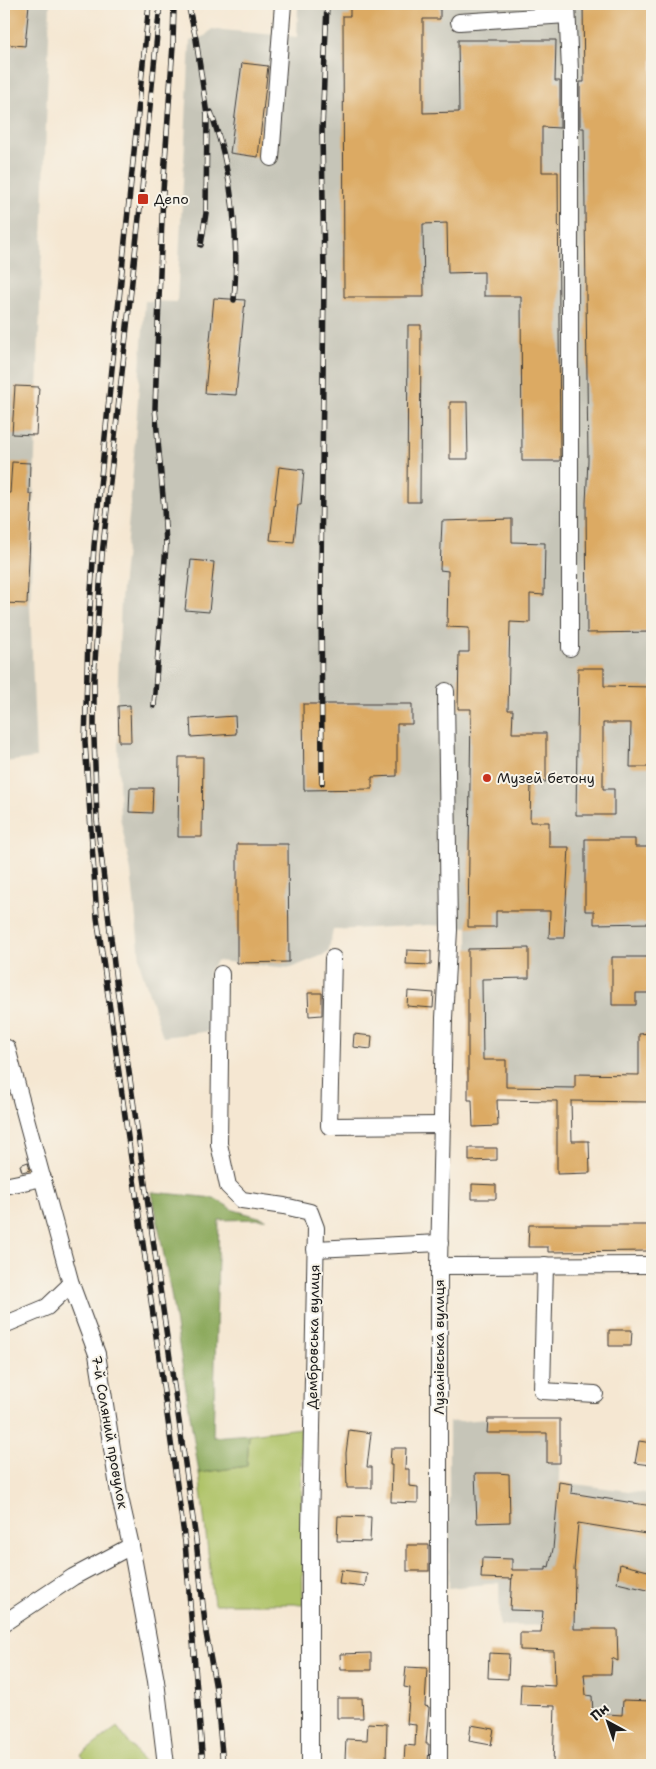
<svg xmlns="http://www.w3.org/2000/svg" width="656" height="1769" font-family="'Shantell Sans',sans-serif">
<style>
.industrial{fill:#c6c5b8}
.green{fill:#afc367;stroke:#667042}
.forest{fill:#8ba95c;stroke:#54623c}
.building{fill:#dcaa64}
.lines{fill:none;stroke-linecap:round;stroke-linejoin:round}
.minor-casing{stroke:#3d3a37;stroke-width:18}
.minor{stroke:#fff;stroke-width:16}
.rail-casing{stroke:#1c1c1c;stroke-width:5.5}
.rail{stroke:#f7f3e8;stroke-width:4;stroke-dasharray:11;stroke-linecap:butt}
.poi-dot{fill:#c8321e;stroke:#f7f3e8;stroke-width:2}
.labels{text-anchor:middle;stroke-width:4;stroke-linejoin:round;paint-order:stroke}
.poi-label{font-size:14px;fill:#1c1c1c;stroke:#f7f3e8;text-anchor:start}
.street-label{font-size:14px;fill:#1c1c1c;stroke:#f7f3e8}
</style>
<rect width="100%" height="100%" fill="#f7f3e8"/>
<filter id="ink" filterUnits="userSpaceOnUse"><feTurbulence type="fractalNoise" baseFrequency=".02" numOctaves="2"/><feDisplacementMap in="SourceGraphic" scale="10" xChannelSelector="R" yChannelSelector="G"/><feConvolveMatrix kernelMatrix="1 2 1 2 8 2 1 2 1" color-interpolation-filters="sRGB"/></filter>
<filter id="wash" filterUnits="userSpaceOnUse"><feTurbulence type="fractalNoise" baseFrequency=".0096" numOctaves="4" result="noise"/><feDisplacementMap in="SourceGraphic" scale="20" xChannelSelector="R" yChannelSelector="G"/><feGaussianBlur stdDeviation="1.12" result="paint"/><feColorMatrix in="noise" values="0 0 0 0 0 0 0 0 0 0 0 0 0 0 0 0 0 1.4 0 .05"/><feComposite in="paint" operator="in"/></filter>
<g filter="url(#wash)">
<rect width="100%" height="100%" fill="#f5e7d2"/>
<g class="industrial">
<path d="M4,4H50L30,605L36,758L4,762Z"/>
<path d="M298,4H652V1047L639,1048V1089L468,1087V927L429,925L333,930L328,953L291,968L217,961L209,970L212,1031L163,1037L141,968L131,871L120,817L117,705L121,600L131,496L145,301L177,302L190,41L205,36L212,29L297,37Z"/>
<path d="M488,1419H560L559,1482L652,1494V1765H553L555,1706L553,1625L500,1626L499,1583L449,1588V1422Z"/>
</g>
<g class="green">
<path d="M301,1428L303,1604H214L199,1473L247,1466L249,1434Z"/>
<path d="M117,1727L146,1765H90L81,1755Z"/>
</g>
<path class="forest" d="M152,1192L214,1198L234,1210L266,1219L219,1220L213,1437L249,1434L247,1466L199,1473L171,1293Z"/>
<g id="blocks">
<g class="building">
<path d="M4,4H29L25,46L4,44Z"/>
<path d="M350,4H440V19H423V113L459,112L458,40H556L555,81H560V128L542,127V172H558L560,461H522L521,296H484V272L448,273L447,223L423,224L424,297H344L343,16H350Z"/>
<path d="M583,4H652V632L587,633L586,503L588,460L584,128H580V82H584Z"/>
<path d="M242,63L268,66L258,157L230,153Z"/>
<path d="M214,298L245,300L236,395L205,393Z"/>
<path d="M408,325H421L420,502H407Z"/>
<path d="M15,386L39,387L36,435L12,434Z"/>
<path d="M450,402H467L468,459H450Z"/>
<path d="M12,462L30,463L29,494H32L27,604L4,603L6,493H10Z"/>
<path d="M279,467L304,470L301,505H298L294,542L270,540Z"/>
<path d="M512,519V542L545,543L544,595L530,594V623L510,622L508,710H513L512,733H546V782L531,781L530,822H549V847H569L564,938H549L550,911H496V927H468L471,709H458L459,652H469V628L447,627L448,571L440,570L442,521Z"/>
<path d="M191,560L214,562L209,612L185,610Z"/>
<path d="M578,668H604V686L652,687V767H630L631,723H603V789H614V815H576Z"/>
<path d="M303,704H412V724H397V776L372,777V789L304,790Z"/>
<path d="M130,705L131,742H119L118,706Z"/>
<path d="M235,716L236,734L191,737L190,719Z"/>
<path d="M179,757H203L202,837H178Z"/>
<path d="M130,788H153L152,813L129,812Z"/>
<path d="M585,839H635V847H652V923L594,924V911H585Z"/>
<path d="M237,844H288L289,962L237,963Z"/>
<path d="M529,948V978L482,979L483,1060H506V1087L575,1088V1074L639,1075V1034L652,1033V1047H649V1102L571,1101L572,1141H589L590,1173L557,1174V1101L497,1100L498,1126L473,1127L472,1100H468V949Z"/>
<path d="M407,950L431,951V965L406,964Z"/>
<path d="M612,957H652V993H636V1005H612Z"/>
<path d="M408,991L434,993L433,1008L407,1006Z"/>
<path d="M308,993H322V1015L309,1016Z"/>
<path d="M354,1034L372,1036L371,1049L353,1047Z"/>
<path d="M469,1148H497V1160L469,1161Z"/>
<path d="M28,1162L30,1170L22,1172L20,1165Z"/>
<path d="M472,1184L496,1185V1199H472Z"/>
<path d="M529,1225H652V1251L548,1252V1247H528Z"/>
<path d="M609,1330H632L631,1346H609Z"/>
<path d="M488,1419H560V1463H547V1433H487Z"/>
<path d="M349,1430L371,1433L367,1467H372V1488H347L346,1453Z"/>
<path d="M639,1441L652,1443V1465L635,1463Z"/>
<path d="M391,1448H406L405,1469H409V1486L418,1487V1503L391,1502L392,1465H390Z"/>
<path d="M475,1473H498L509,1474L510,1522L477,1523Z"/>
<path d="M559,1482L572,1484L571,1493L652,1506V1535L578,1523L574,1570H575L574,1629H617L618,1661L612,1658L611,1674H584L586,1695L592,1696L593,1713L622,1715L623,1700L652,1701V1765H553L555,1706L520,1705L521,1684L555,1686L554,1651L520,1650V1633H541L543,1611L510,1610L512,1574V1579L481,1578L482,1558L512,1559V1570H546V1566L549,1567L553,1549Z"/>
<path d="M338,1516L371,1517L370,1542L337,1541Z"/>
<rect x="407" y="1545" width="22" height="26"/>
<path d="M620,1564L652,1572V1591L617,1583Z"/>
<path d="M341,1570L367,1573L365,1587L339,1584Z"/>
<path d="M371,1653V1670H341L340,1654Z"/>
<path d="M489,1653L509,1654L508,1679L488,1678Z"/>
<path d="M406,1667L427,1668L425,1706L429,1707L426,1744H429L428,1765L404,1763L405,1745L415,1746L416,1725L407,1724L410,1688L404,1687Z"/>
<path d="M337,1698H362L363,1718H337Z"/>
<path d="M368,1723L387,1724L386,1762L345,1760L346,1739L367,1740Z"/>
<path d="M471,1725L494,1729L491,1745L469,1741Z"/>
</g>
</g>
</g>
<g filter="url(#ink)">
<use href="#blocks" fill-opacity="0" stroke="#3d3a37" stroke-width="1"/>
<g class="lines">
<defs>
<g id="minor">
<path d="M567,4L570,71V648"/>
<path d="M459,22L567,15"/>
<path d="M271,158L283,4"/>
<path d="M333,958L329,1126L443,1125"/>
<path d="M221,974L219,1144L228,1186L242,1200L284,1206L310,1212L316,1228L310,1529V1765"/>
<path d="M7,1048L71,1284L97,1354L119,1493L131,1546L156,1681L166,1765"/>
<path d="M4,1186L43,1178"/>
<path d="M315,1249L440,1243"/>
<path d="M545,1265L542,1391L595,1394"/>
<path d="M439,1266L652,1265"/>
<path d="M4,1325L47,1307L71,1284"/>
<path d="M4,1623L73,1577L131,1546"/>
<path d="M439,1765V1266L444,1018L449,930L446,691"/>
</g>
</defs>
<use href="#minor" class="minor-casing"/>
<use href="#minor" class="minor"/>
<defs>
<g id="rail">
<path d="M149,4L94,546L88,637L85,742L97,917L185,1542L203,1765"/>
<path d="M160,4L141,199L102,555L94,677V738L97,820L116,981L196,1540L206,1633L216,1689L223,1765"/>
<path d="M188,4L196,39L207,115L206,213L201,245"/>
<path d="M211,112C216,128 222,145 225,161C235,206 238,253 234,300"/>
<path d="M154,706L166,545L164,508L155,408L163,191L173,45L174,4"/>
<path d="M322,783L321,576L324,277L322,130L327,4"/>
</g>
</defs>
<use href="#rail" class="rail-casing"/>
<use href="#rail" class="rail"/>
</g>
</g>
<g class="poi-dot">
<rect x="137" y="193" width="12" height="12" rx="2.5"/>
<circle cx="487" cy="778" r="5"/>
</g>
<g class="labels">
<g class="poi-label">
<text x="154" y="204">Депо</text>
<text x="497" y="783">Музей бетону</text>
</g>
<g class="street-label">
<text transform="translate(313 1337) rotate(-89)" y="5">Дембровська вулиця</text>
<text transform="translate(439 1347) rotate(-90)" y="5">Лузанівська вулиця</text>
<text transform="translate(110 1432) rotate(80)" y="5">7-й Соляний провулок</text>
</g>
</g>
<rect width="656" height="1769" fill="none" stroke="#f7f3e8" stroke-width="20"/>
<g transform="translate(608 1722) rotate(320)" stroke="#f7f3e8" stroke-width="4" paint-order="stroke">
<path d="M0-4L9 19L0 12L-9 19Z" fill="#1c1c1c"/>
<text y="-8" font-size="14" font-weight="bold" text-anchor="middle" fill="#1c1c1c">Пн</text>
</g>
</svg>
